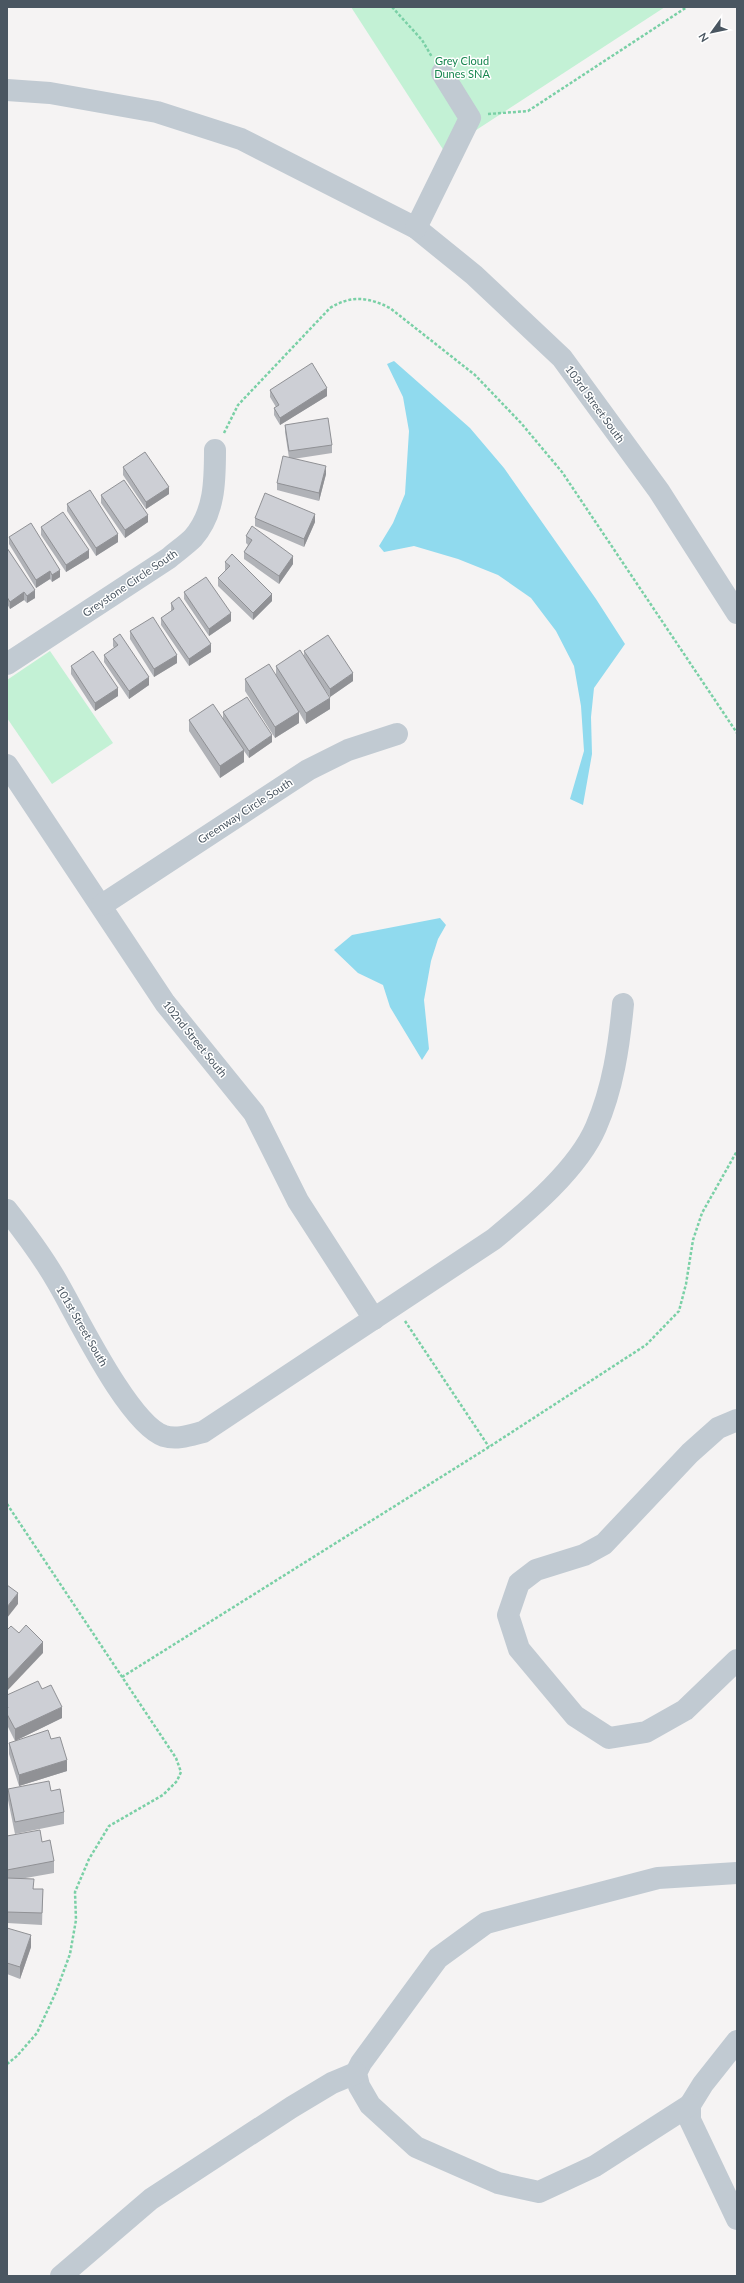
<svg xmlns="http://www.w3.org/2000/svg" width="744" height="2283" font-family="Lato,sans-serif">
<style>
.green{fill:#c3f1d5}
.water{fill:#90daee}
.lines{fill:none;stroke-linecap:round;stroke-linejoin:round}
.path{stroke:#7ad0a6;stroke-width:2.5;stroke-dasharray:3 2;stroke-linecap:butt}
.minor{stroke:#c1cad2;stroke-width:22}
.wall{fill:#b0b2b7}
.shaded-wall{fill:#909195}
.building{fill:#cdcfd5;stroke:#909195}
.labels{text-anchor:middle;stroke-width:3;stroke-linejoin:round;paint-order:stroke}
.park-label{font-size:11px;fill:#17864f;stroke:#fff}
.street-label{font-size:11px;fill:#4a5661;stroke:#fff}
</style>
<rect width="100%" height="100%" fill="#f5f3f3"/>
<g class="green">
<path d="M351,7H665L444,151Z"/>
<path d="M50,651L113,743L52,784L7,718V680Z"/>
</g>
<g class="water">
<path d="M394,361L470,428L504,468L596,599L625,644L594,688L591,717L592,754L583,805L570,799L584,751L581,706L574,666L556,631L531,598L498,575L458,559L414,546L384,552L379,546L393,523L405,494L409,431L403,397L387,364Z"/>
<path d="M440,918L446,925L438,939L431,961L424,1000L429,1049L422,1060L390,1007L383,985L358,973L334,950L352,935Z"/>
</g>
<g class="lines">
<g class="path">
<path d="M392,7L422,40L432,57"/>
<path d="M488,114L528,111L687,7"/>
<path d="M224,433L238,405L330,308C351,295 368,297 390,308L475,375L521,423L562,472L737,733"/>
<path d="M405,1321L489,1447"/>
<path d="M7,1504L176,1758L181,1772L177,1781L163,1795L109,1826L89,1859L75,1892L76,1920L70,1954L56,1992L37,2033L17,2056L7,2064"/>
<path d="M122,1677L489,1447L646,1345L679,1311L686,1284L693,1240L702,1213L737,1151"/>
</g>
<g class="minor">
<path d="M7,90L50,93L157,112L241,139L416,228L474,275L562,358L659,491L737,613"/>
<path d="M416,228L470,118L442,73"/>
<path d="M7,664L169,558C177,551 186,545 193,538C215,513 215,480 215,450"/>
<path d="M7,765L165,1003L254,1113L298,1201L374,1319"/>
<path d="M102,905L308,770L348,750L397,734"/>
<path d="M7,1210C26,1234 44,1258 59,1285C78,1318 129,1424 164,1436C177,1440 191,1435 203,1432L494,1239C529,1210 578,1169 596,1127C613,1088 619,1046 623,1004"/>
<path d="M737,1420L718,1428L690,1453L604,1544L584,1555L536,1570L519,1583L508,1615L519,1649L575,1716L609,1738L646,1732L685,1710L737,1660"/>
<path d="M737,2041L703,2084L690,2105V2120L737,2219"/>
<path d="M690,2105L595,2166L539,2192L498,2183L416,2147L370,2105L359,2086L356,2073L361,2063L438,1958L486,1923L658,1878L737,1873"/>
<path d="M61,2276L151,2199L292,2107L332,2083L356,2073"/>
</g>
</g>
<g class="wall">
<path d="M270,390L327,396L280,425L274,415V408L276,407L270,397Z"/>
<path d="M285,425L332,445V453L293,459L326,474L319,501L277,490V483L289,458L285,432Z"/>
<path d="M123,467L169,494L146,509L123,475Z"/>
<path d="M101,495L148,522L125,538L101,503Z"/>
<path d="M67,504L118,542L96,556L67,511Z"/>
<path d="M255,518L315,522L304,547L255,526Z"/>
<path d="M41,527L89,558L66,572L41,535Z"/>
<path d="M246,536L293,564L279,584L244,559V552L248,545L246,543Z"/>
<path d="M9,537L60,577L52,582L50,579L36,588L9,544Z"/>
<path d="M7,548L35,598L27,603L24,600L10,609L7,604Z"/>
<path d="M225,562L272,601L253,620L218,586V578L226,570H225Z"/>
<path d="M184,592L231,621L209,636L184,599Z"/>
<path d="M171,603L211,652L189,666L161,625V618L171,611Z"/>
<path d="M130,631L177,663L154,677L130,639Z"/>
<path d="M113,639L149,685L129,699L104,662V655L114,648L113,646Z"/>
<path d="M304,651L353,681L330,697L324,688L330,709L306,724L299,712V723L275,738L245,691V679L276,676V666L304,657Z"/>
<path d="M71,666L118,696L95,711L71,674Z"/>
<path d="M223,712L272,742L249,758L244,751V762L220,778L189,731V720L223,718Z"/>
<path d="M42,1689L62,1718L15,1741L7,1725V1695Z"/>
<path d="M51,1739L67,1771L19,1786L9,1754V1743Z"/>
<path d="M8,1789L51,1791L64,1812V1824L15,1834L8,1800Z"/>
<path d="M7,1836L42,1842L54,1861V1873L20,1879L34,1889H43L42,1925L7,1923Z"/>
<path d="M7,1928L31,1947L20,1979L7,1974Z"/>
</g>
<g class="shaded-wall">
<path d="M327,388V396L280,425V418Z"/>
<path d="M326,466V474L319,501V493Z"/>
<path d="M169,487V494L146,509V502Z"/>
<path d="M315,514V522L304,547V539Z"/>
<path d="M148,515V522L125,538V530Z"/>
<path d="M118,534V542L96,556V548Z"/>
<path d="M89,550V558L66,572V565Z"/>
<path d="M293,556V564L279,584V576Z"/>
<path d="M60,570V577L52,582V575Z"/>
<path d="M50,571V579L36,588V580Z"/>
<path d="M35,590V598L27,603V596Z"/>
<path d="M24,592V600L10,609V602Z"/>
<path d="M272,594V601L253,620V613Z"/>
<path d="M231,613V621L209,636V629Z"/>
<path d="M211,644V652L189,666V659Z"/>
<path d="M177,655V663L154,677V669Z"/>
<path d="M353,673V681L330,697V689Z"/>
<path d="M149,677V685L129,699V691Z"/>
<path d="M118,688V696L95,711V703Z"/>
<path d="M330,698V709L306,724V713Z"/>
<path d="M299,712V723L275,738V727Z"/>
<path d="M272,735V742L249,758V751Z"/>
<path d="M244,750V762L220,778V766Z"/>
<path d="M18,1593V1604L7,1618V1607Z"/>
<path d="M43,1642V1653L7,1691V1680Z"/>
<path d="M62,1707V1718L15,1741V1729Z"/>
<path d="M67,1760V1771L19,1786V1775Z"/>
<path d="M31,1935V1947L20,1979V1967Z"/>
</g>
<g class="building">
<path d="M312,363L327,388L280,418L274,408L279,405L270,390Z"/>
<path d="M328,418L332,445L289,451L285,425Z"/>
<path d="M145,452L169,487L146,502L123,467Z"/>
<path d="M283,456L326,466L319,493L277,483Z"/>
<path d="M124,480L148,515L125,530L101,495Z"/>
<path d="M90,490L118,534L96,548L67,504Z"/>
<path d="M265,493L315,514L304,539L255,518Z"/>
<path d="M63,512L89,550L66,565L41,527Z"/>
<path d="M31,523L60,570L52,575L50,571L36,580L9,537Z"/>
<path d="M252,526L293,556L279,576L244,552L252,540L246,536Z"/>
<path d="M7,548L35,590L27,596L24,592L10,602L7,597Z"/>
<path d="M232,554L272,594L253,613L218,578L230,566L225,562Z"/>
<path d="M206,577L231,613L209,629L184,592Z"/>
<path d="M179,597L211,644L189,659L161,618L174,609L171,603Z"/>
<path d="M153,617L177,655L154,669L130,631Z"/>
<path d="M120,634L149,677L129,691L104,655L118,645L113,639Z"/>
<path d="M328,635L353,673L330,689L304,651Z"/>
<path d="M300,650L330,698L306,713L276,666Z"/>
<path d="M93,651L118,688L95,703L71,666Z"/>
<path d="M269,664L299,712L275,727L245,679Z"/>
<path d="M247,697L272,735L249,751L223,712Z"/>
<path d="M213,704L244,750L220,766L189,720Z"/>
<path d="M7,1585L18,1593L7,1607Z"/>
<path d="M26,1625L43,1642L7,1680V1630L11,1626L19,1633Z"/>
<path d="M38,1681L42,1689L51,1685L62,1707L15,1729L7,1714V1709L8,1708L7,1705V1695Z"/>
<path d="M48,1730L51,1739L60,1737L67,1760L19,1775L9,1743Z"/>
<path d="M49,1781L51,1791L60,1789L64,1812L15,1822L8,1789Z"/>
<path d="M40,1830L42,1842L50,1840L54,1861L7,1870V1836Z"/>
<path d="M7,1878L34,1879L33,1889H43L42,1913L7,1912Z"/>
<path d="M7,1928L31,1935L20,1967L7,1963Z"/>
</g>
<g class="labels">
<g class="park-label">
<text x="462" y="65">Grey Cloud<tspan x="462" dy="13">Dunes SNA</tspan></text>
</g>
<g class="street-label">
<text transform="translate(595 404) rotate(54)" y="4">103rd Street South</text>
<text transform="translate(130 583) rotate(-34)" y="4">Greystone Circle South</text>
<text transform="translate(245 811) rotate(-33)" y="4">Greenway Circle South</text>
<text transform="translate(195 1039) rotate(51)" y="4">102nd Street South</text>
<text transform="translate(82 1326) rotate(60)" y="4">101st Street South</text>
</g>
</g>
<rect width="744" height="2283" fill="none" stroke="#4a5661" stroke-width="16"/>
<g transform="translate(712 32) rotate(237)" stroke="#ffffff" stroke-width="3" paint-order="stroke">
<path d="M0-3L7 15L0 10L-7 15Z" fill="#4a5661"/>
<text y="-6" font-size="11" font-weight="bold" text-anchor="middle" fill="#4a5661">N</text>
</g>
</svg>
